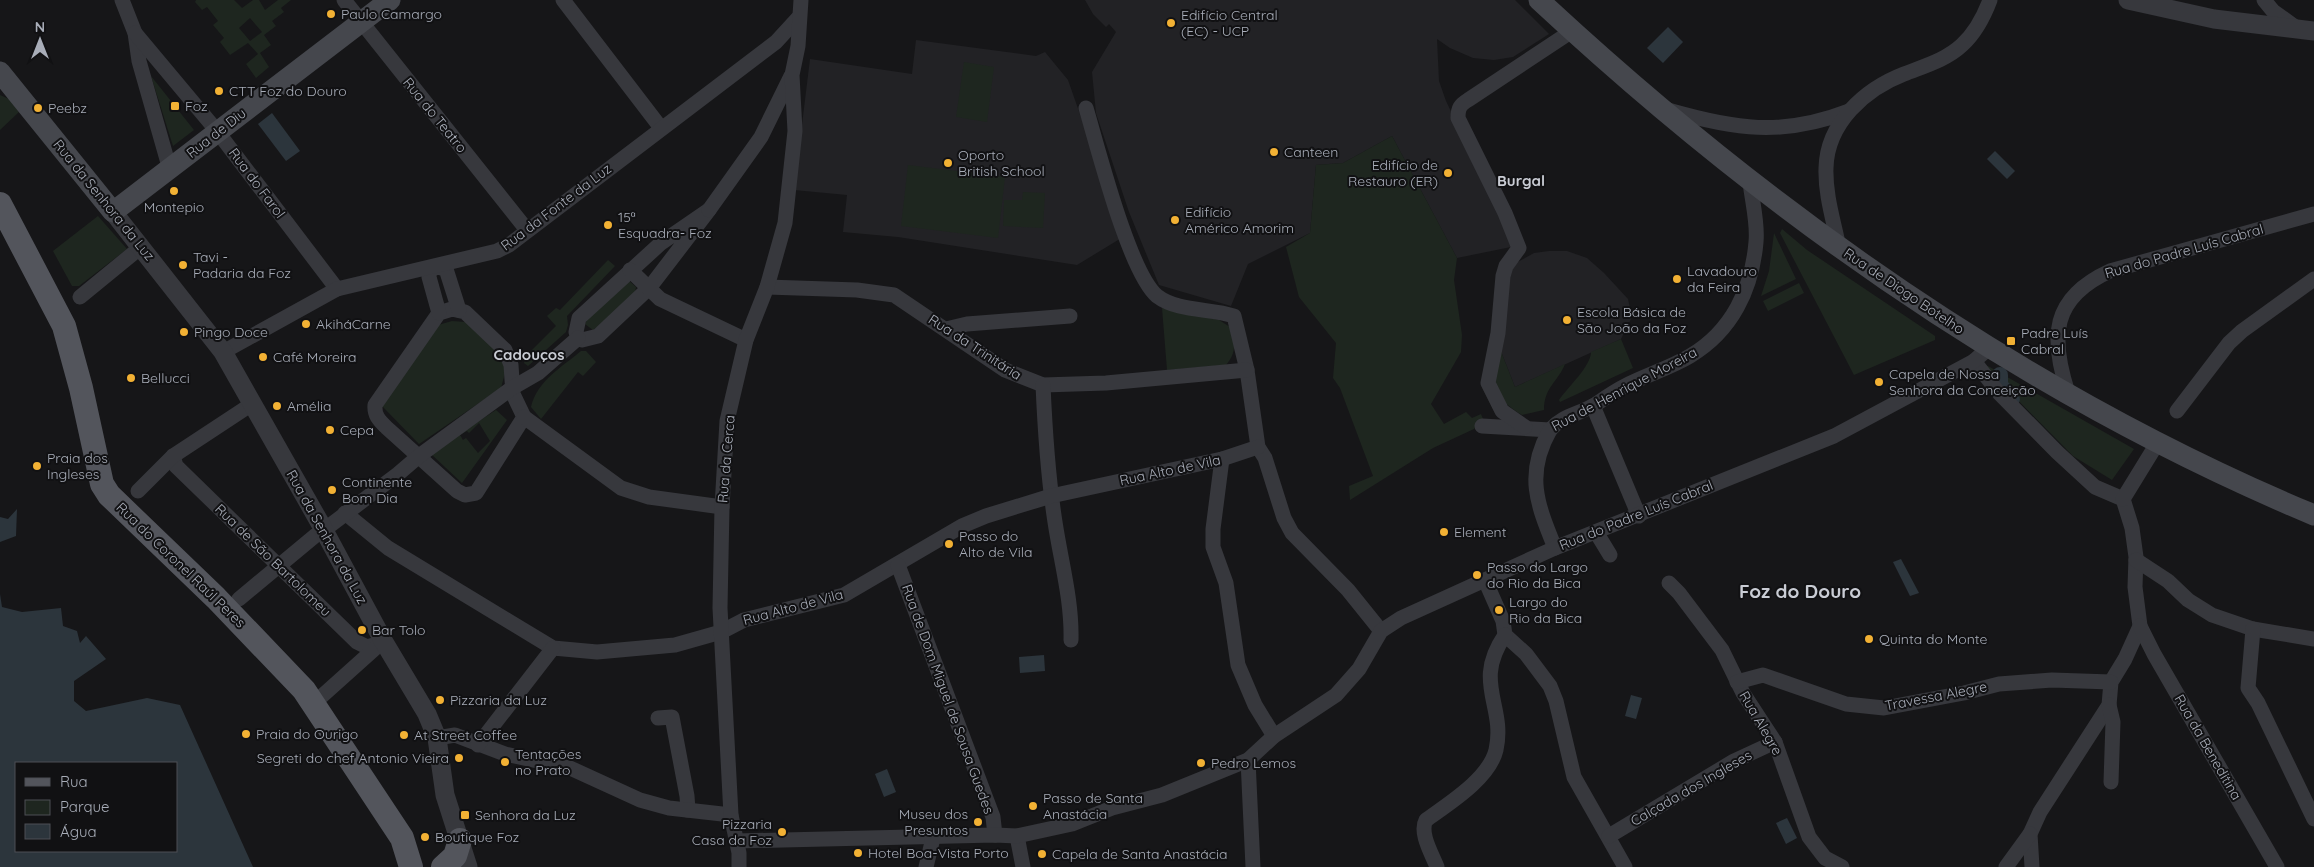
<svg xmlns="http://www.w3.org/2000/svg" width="2314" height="867" font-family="Quicksand,sans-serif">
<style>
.built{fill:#222225}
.green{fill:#1e261f;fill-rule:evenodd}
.water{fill:#2c353c;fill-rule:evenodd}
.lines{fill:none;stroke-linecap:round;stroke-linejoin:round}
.canal{stroke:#2c353c;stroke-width:16}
.minor{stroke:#37383d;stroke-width:15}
.tertiary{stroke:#37383d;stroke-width:19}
.secondary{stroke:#45474d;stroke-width:21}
.primary{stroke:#53555c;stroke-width:24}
.poi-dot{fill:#f2b134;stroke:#111113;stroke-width:2}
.labels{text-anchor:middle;stroke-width:4;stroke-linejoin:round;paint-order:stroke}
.poi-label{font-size:14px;fill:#a8adb8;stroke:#111113;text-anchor:start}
.street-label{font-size:14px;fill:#a8adb8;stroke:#111113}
.neighbourhood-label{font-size:15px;font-weight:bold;fill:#c9ccd4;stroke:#111113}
.district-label{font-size:19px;font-weight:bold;fill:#c9ccd4;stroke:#111113}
</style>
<rect width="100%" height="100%" fill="#161618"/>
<g class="built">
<path d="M1085,0H1515L1549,34L1513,57L1494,60L1473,58L1450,48L1437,39L1439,81L1446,101L1515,243L1511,247L1457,258L1392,136L1343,163L1316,165L1310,233L1248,264L1231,306L1159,285L1129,212L1096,113L1092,72L1116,32L1109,24L1106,27L1093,14Z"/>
<path d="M916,40L1036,56L1045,52L1068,80L1123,237L1077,265L898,237L843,232L847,195L794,190L810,59L912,74Z"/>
<path d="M1549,251H1567L1587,258L1604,273L1628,299L1632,317L1621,339L1515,387L1500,349L1507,272L1516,263L1534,253Z"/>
</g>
<g class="green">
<path d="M196,0H234L242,8L253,0H259L265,10L278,0H291L281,8L284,12L272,21L276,26L264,35L271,45L260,53L269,67L256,78L246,64L258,54L248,43L230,55L220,42L224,38L213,25L218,21L207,7L202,10L195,2ZM250,18L262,32L250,41L239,28Z"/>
<path d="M964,62L994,67L987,122L956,117Z"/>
<path d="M151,76L194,130L173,146Z"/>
<path d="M0,95L9,99L19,112L0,130Z"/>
<path d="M1392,136L1457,258L1454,280L1462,335L1461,352L1431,404L1444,424L1466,412L1472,418L1481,414L1483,419L1474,429L1433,448L1350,500L1349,486L1373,476L1340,388L1333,378L1336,343L1299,297L1286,247L1310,233L1316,165L1343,163Z"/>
<path d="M908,165L1005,177L998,238L901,226Z"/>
<path d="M1023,192L1045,193L1043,228L1003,226L1004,200H1022Z"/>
<path d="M98,216L127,249L79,286H72L53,251Z"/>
<path d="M1782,229L1807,250L1935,336V340L1854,375L1780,233Z"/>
<path d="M1774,233L1796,279L1761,296L1769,271Z"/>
<path d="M608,260L615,266L567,316L568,325L566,332L528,366L524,363L525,357L556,326L547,316L556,308L560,310Z"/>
<path d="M628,280L636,287L635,292L607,320L593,330L585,324L591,313Z"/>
<path d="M1799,283L1804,293L1768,311L1763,301Z"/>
<path d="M1162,308L1219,320L1230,327C1235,342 1237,352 1226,365L1167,370Z"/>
<path d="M452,321L466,322L503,357L505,373L501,388L419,444L382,406L438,325Z"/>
<path d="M1621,339L1633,368L1560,402L1559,400C1568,387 1591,366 1591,352Z"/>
<path d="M1500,349L1515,387L1565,364C1558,382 1544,387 1544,410L1522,415C1490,396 1492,381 1500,349Z"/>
<path d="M581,351H586L596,362L583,376L578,372L541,419L531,407C537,381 562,367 581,351Z"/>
<path d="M1988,366L2134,449L2112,480L2073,456L1986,368Z"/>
<path d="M496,410L507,420L462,483L430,453ZM479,423L490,441L478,453L466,438L463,440L460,435L467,431L469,433Z"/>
</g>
<g class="water">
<path d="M1668,27L1683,42L1663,63L1647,48Z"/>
<path d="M272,113L300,151L286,161L258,124Z"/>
<path d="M1995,151L2015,171L2007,179L1987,159Z"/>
<path d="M17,509L16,536L0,542V517L8,519Z"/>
<path d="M1901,559L1919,593L1910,596L1893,562Z"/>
<path d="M0,594L2,607L22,612L61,608L63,626L77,631L80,643L86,636L106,659L74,681V701L86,711L147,698L180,705L253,867H0ZM176,763V851H16V763Z"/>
<path d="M1044,655L1045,671L1020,673L1019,657Z"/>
<path d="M1631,695L1642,698L1636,719L1625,716Z"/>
<path d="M887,769L896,792L884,797L875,774Z"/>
<path d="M1787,818L1797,838L1786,844L1776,823Z"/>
</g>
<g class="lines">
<path class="canal" d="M2000,375V385L2012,399"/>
<g class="minor">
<path d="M122,0L135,33L139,61L170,170"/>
<path d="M344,0L527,230"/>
<path d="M563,0L661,128"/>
<path d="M2264,0L2273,11L2298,29"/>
<path d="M135,33L217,131L337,289"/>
<path d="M1086,108C1098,148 1129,272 1157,296C1178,312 1210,308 1234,316L1247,370L1258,447L1265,458L1284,518L1292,533L1348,590L1381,631"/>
<path d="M1668,110C1734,129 1782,137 1849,111"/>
<path d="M709,210L650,287L598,336L582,340L578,338L576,332L579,318L661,243Z"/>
<path d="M709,210L761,137L791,76"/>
<path d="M1839,248C1834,222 1825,195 1826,168C1827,123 1865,89 1904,74C1924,66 1946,60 1962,45C1975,33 1984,16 1990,0"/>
<path d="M630,270L660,299L746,340"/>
<path d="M767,287L857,290L894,295L1005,370L1043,385L1106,383L1247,370"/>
<path d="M80,297L141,247"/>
<path d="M452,309L465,312L505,350L511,365L513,394L524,417L476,493L465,495L457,491L387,428C380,421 374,416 375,405L439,313Z"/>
<path d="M439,313L429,277V272L436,267L446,269L459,310"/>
<path d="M946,329L967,324L1070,316"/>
<path d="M223,352L337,289L497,251L509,245L776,42L798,18"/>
<path d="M1974,361L1999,393L2057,452L2095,487L2123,499L2132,528L2136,557L2135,587L2140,626L2125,659L2111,682L2109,705L2040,812L2030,834L2032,867"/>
<path d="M1043,385C1045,431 1048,477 1055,522C1061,562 1072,600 1071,640"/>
<path d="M2068,393C2050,337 2051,298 2110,271L2314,214"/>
<path d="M1593,406L1639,516"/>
<path d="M2177,411L2229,343L2242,331L2314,279"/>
<path d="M524,417L621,488L649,497L722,507"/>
<path d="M1482,426L1550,430C1563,415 1580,414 1596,404C1605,398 1615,391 1625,386C1646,375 1670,368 1690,356C1732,331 1752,289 1756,242C1758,223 1752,201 1750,182"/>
<path d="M1525,427L1502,411L1488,383L1498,333L1503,276L1506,266L1519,248L1505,213L1458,118C1458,108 1460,105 1468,100L1572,31"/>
<path d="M1550,430C1525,474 1537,504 1555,548"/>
<path d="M173,456L176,466L357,642L367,647L384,642"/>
<path d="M1222,459L1213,529V547L1226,583L1238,665L1255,705L1274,736"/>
<path d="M138,491L173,456L252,404"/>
<path d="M2123,499L2158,442"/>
<path d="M345,513L388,548L553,648L597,652L675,645L721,632L744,620L844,595L962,526L986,516L1051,496L1222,459L1258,447"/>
<path d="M324,530L398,474L419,456L512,388L538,373L578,338"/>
<path d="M1596,532L1610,555"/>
<path d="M2136,560L2168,581L2188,600L2212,615L2253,629L2314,639"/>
<path d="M898,565L993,817L995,835"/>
<path d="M1485,580L1503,621L1505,635"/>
<path d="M1669,583L1679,593L1722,650L1743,693L1775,742L1809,837L1825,858L1842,867"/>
<path d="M239,599L316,535"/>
<path d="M2140,626L2154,654L2277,867"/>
<path d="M2253,629L2248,688L2258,703L2314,819"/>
<path d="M1505,635L1526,654L1550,686L1556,701L1574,777L1625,867"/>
<path d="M1737,682L1763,675L1846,704L1884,708L1964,693L1999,684L2052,680L2111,682"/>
<path d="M322,696L380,644"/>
<path d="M2109,705L2113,722L2111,782"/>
<path d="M658,718L672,717L687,796L688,810"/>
<path d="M437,738L455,735L505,754L570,768L640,800L669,808L731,815"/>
<path d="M478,745L553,648"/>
<path d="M1248,760L1253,867"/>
<path d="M1017,836L1023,867"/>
<path d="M1609,836L1734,761L1775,742"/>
<path d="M737,841L995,835L1017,836L1072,824L1112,808L1162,795L1248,760L1274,736L1336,695L1359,669L1381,631L1401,618L1555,548L1834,436L1974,361L1990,347"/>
<path d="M739,867V853L731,815L720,608L722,507L727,421L746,340L767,287L785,223L795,131L792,75L798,46L801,0"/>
<path d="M926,867L933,838"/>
<path d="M1437,867C1432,854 1419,833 1426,820C1448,804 1489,779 1496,750C1506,705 1472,683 1505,635"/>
<path d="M2006,867L2030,834"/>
</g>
<g class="tertiary">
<path d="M2128,0L2214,19L2314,31"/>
<path d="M113,212L223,352L320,523L384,642L427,714L437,738L445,795L468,867"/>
</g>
<g class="secondary">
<path d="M1539,0C1767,212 2026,395 2314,515"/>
<path d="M0,72L113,212L390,0"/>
</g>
<g class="primary">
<path d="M0,204L64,326L81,388L102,484L109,495L216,598L304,690L402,838L411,867"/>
<path d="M443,867L455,856L460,840"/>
</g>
</g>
<g class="poi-dot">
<circle cx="331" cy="14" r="5"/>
<circle cx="1171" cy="23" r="5"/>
<circle cx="219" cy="91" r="5"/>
<rect x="170" y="101" width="10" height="10" rx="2.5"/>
<circle cx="38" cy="108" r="5"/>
<circle cx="1274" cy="152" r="5"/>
<circle cx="948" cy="163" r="5"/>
<circle cx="1448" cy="173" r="5"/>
<circle cx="174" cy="191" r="5"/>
<circle cx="1175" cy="220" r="5"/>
<circle cx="608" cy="225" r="5"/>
<circle cx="183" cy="265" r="5"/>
<circle cx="1677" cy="279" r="5"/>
<circle cx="1567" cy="320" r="5"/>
<circle cx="306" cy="324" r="5"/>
<circle cx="184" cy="332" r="5"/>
<rect x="2006" y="336" width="10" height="10" rx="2.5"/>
<circle cx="263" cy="357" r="5"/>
<circle cx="131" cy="378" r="5"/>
<circle cx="1879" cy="382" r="5"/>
<circle cx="277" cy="406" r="5"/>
<circle cx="330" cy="430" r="5"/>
<circle cx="37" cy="466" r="5"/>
<circle cx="332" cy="490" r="5"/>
<circle cx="1444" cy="532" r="5"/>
<circle cx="949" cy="544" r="5"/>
<circle cx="1477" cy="575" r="5"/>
<circle cx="1499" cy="610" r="5"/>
<circle cx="362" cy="630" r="5"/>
<circle cx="1869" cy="639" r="5"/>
<circle cx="440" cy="700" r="5"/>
<circle cx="246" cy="734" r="5"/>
<circle cx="404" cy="735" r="5"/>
<circle cx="459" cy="758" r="5"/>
<circle cx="505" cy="762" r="5"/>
<circle cx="1201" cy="763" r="5"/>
<circle cx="1033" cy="806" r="5"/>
<rect x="460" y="810" width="10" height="10" rx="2.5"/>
<circle cx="978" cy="822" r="5"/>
<circle cx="782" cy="832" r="5"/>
<circle cx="425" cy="837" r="5"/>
<circle cx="858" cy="853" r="5"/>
<circle cx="1042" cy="854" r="5"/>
</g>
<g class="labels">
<g class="poi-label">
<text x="341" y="19">Paulo Camargo</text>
<text x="1181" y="20">Edifício Central<tspan x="1181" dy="16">(EC) - UCP</tspan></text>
<text x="229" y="96">CTT Foz do Douro</text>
<text x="185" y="111">Foz</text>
<text x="48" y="113">Peebz</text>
<text x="1284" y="157">Canteen</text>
<text x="958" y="160">Oporto<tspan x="958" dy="16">British School</tspan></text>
<text x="1438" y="170" text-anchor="end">Edifício de<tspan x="1438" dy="16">Restauro (ER)</tspan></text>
<text x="174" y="212" text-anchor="middle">Montepio</text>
<text x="1185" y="217">Edifício<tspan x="1185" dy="16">Américo Amorim</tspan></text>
<text x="618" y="222">15ª<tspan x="618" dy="16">Esquadra- Foz</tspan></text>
<text x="193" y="262">Tavi -<tspan x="193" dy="16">Padaria da Foz</tspan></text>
<text x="1687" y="276">Lavadouro<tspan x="1687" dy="16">da Feira</tspan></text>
<text x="1577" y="317">Escola Básica de<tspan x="1577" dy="16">São João da Foz</tspan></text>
<text x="316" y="329">AkiháCarne</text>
<text x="194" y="337">Pingo Doce</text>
<text x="2021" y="338">Padre Luís<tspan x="2021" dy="16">Cabral</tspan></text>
<text x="273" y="362">Café Moreira</text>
<text x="1889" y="379">Capela de Nossa<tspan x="1889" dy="16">Senhora da Conceição</tspan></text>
<text x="141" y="383">Bellucci</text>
<text x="287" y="411">Amélia</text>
<text x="340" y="435">Cepa</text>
<text x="47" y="463">Praia dos<tspan x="47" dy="16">Ingleses</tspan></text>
<text x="342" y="487">Continente<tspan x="342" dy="16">Bom Dia</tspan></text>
<text x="1454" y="537">Element</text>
<text x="959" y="541">Passo do<tspan x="959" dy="16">Alto de Vila</tspan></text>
<text x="1487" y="572">Passo do Largo<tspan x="1487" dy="16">do Rio da Bica</tspan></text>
<text x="1509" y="607">Largo do<tspan x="1509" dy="16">Rio da Bica</tspan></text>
<text x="372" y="635">Bar Tolo</text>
<text x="1879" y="644">Quinta do Monte</text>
<text x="450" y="705">Pizzaria da Luz</text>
<text x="256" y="739">Praia do Ourigo</text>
<text x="414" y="740">At Street Coffee</text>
<text x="515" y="759">Tentações<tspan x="515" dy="16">no Prato</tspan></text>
<text x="449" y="763" text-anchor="end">Segreti do chef Antonio Vieira</text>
<text x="1211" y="768">Pedro Lemos</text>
<text x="1043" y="803">Passo de Santa<tspan x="1043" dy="16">Anastácia</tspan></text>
<text x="968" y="819" text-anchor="end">Museu dos<tspan x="968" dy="16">Presuntos</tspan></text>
<text x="475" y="820">Senhora da Luz</text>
<text x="772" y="829" text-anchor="end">Pizzaria<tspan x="772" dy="16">Casa da Foz</tspan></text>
<text x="435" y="842">Boutique Foz</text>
<text x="868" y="858">Hotel Boa-Vista Porto</text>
<text x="1052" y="859">Capela de Santa Anastácia</text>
</g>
<g class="street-label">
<text transform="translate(435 115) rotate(51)" y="5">Rua do Teatro</text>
<text transform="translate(216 133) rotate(-38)" y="5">Rua de Diu</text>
<text transform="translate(257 183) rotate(53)" y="5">Rua do Farol</text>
<text transform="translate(104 200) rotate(51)" y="5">Rua da Senhora da Luz</text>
<text transform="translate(556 207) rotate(-37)" y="5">Rua da Fonte da Luz</text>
<text transform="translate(2184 251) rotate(-16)" y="5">Rua do Padre Luís Cabral</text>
<text transform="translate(1904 291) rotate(34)" y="5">Rua de Diogo Botelho</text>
<text transform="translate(975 347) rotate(33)" y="5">Rua da Trinitária</text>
<text transform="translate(1624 389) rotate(-28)" y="5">Rua de Henrique Moreira</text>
<text transform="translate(726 459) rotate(-85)" y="5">Rua da Cerca</text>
<text transform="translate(1170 470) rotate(-12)" y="5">Rua Alto de Vila</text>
<text transform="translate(1636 515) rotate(-22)" y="5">Rua do Padre Luís Cabral</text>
<text transform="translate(327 537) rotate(61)" y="5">Rua da Senhora da Luz</text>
<text transform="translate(273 560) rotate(44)" y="5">Rua de São Bartolomeu</text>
<text transform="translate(181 565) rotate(44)" y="5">Rua do Coronel Raúl Peres</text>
<text transform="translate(793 607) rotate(-15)" y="5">Rua Alto de Vila</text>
<text transform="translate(1936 696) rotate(-11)" y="5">Travessa Alegre</text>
<text transform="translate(948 699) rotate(70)" y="5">Rua de Dom Miguel de Sousa Guedes</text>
<text transform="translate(1761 723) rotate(60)" y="5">Rua Alegre</text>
<text transform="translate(2208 747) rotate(60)" y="5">Rua da Beneditina</text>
<text transform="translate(1691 788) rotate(-30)" y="5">Calçada dos Ingleses</text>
</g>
<g class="neighbourhood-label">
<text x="1521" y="186">Burgal</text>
<text x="529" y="360">Cadouços</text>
</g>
<g class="district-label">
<text x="1800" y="598">Foz do Douro</text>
</g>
</g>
<rect x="15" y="762" width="162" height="90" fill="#111113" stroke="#4d4f55"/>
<rect x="25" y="778" width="25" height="8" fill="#53555c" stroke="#4d4f55"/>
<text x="60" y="787" font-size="15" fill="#a8adb8">Rua</text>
<rect x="25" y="800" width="25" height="15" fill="#1e261f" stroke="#4d4f55"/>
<text x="60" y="812" font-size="15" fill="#a8adb8">Parque</text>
<rect x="25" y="824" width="25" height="15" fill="#2c353c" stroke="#4d4f55"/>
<text x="60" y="837" font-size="15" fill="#a8adb8">Água</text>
<g transform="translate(40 40)" stroke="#111113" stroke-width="4" paint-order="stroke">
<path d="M0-4L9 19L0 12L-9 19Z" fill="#a8adb8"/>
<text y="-8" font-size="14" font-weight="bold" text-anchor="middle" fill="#a8adb8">N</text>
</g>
</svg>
